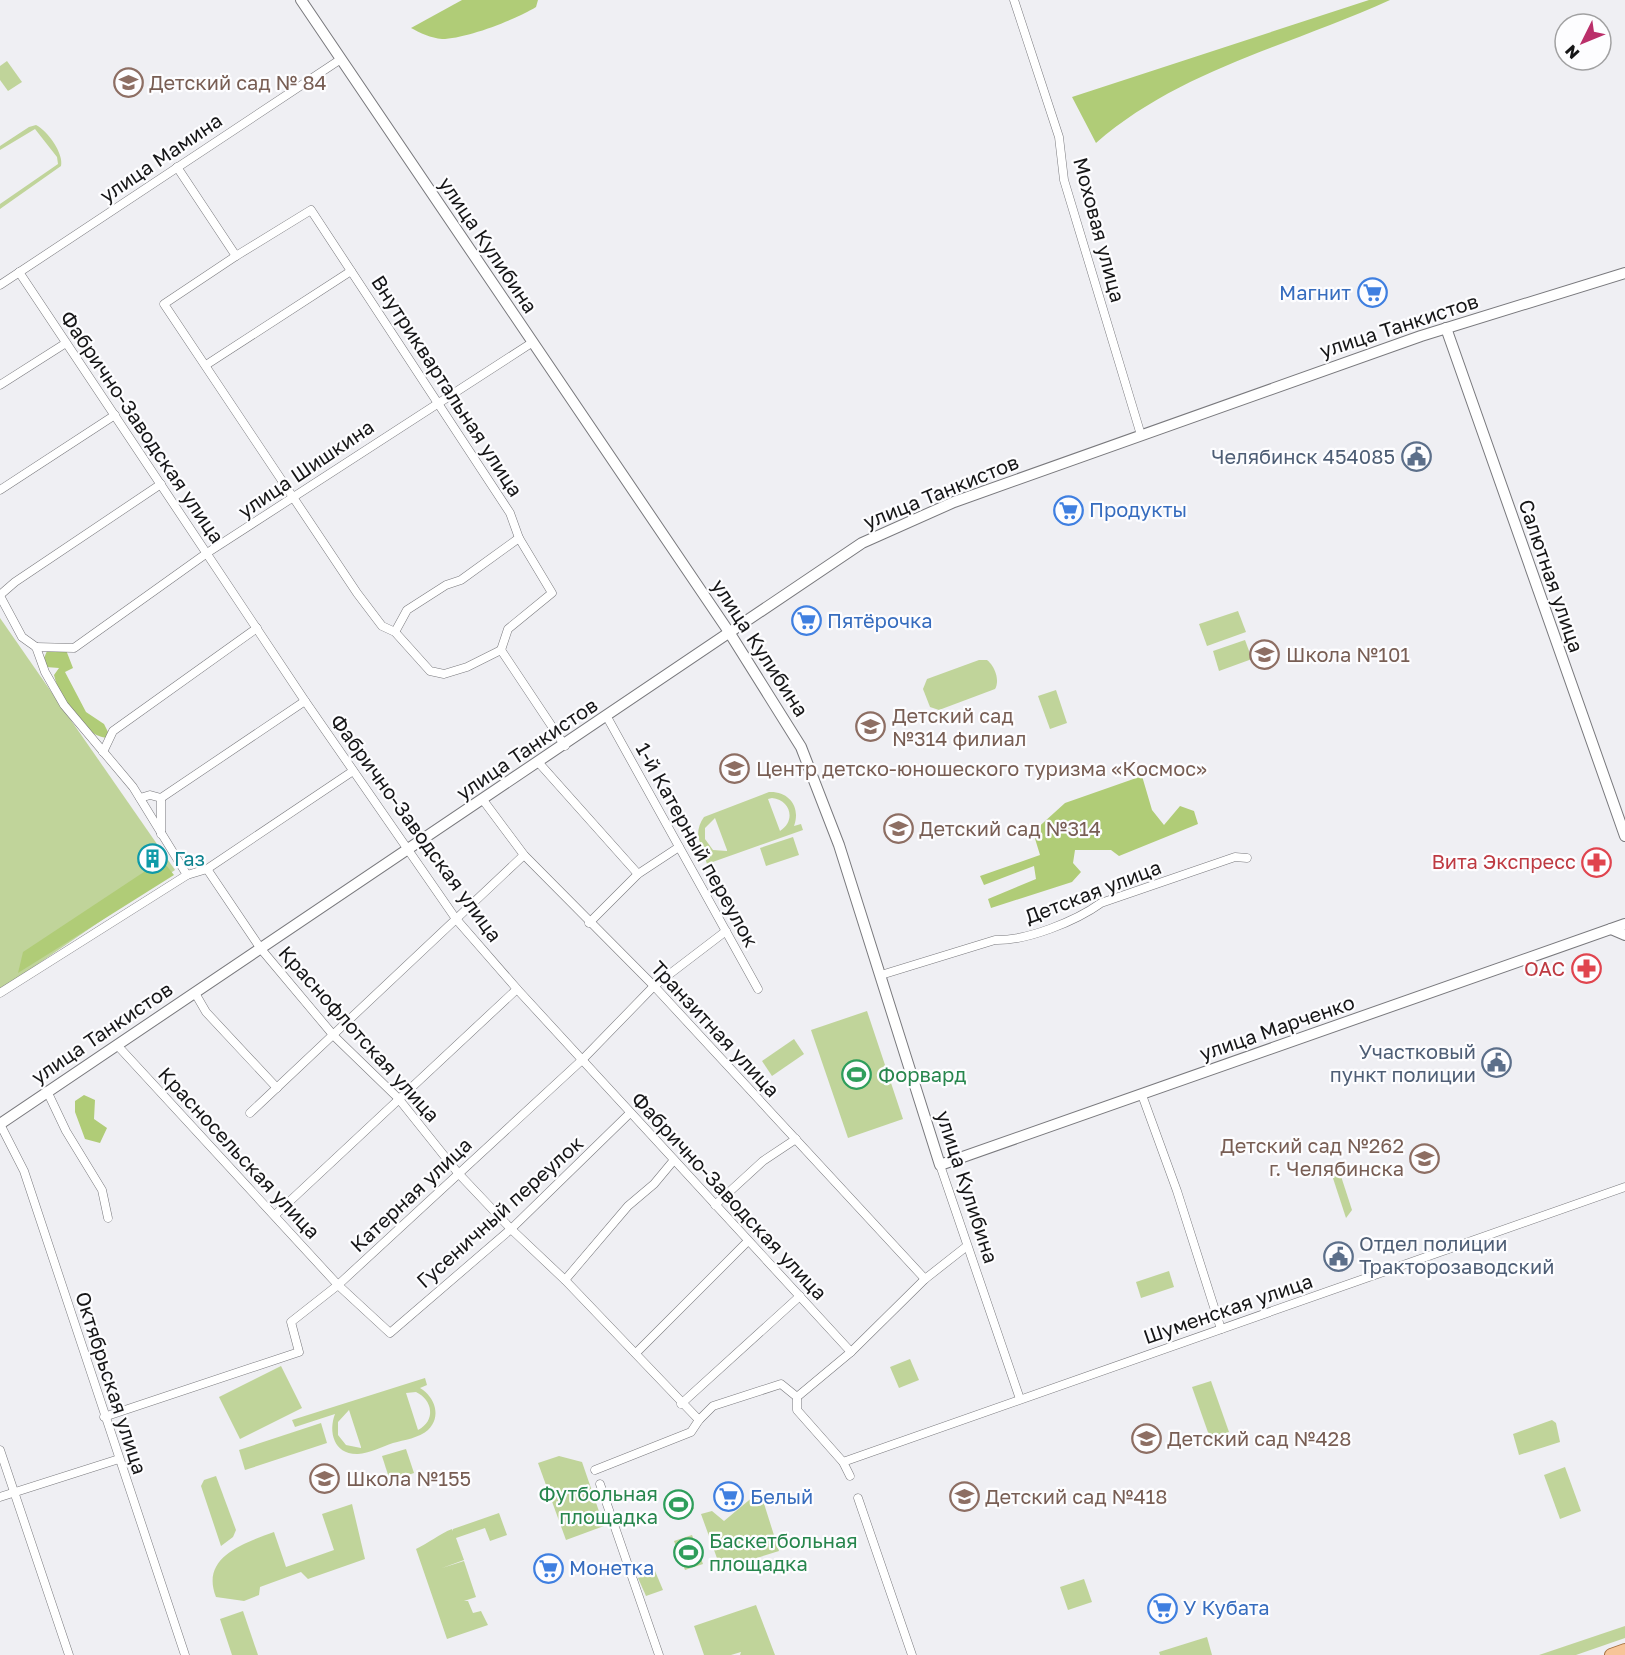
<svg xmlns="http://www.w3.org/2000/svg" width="1625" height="1655" font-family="'Golos Text',sans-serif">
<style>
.green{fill:#c0d49a;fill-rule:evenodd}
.forest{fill:#b0cc77}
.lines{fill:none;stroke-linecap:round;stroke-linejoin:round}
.street-casing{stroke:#79797d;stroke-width:9}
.secondary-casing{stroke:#79797d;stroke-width:12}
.primary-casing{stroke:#a56f3e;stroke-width:14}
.street{stroke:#fff;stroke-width:8}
.secondary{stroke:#fff;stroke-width:10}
.primary{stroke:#f7c598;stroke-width:12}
.labels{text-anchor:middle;stroke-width:4.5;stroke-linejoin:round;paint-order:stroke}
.education-label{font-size:20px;fill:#785e54;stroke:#fdfdff;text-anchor:start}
.street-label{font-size:20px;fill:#161617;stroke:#fdfdff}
.shop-label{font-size:20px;fill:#366cbe;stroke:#fdfdff;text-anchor:start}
.service-label{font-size:20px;fill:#4e5e75;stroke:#fdfdff;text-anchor:end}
.culture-label{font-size:20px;fill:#0d838f;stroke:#fdfdff;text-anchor:start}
.health-label{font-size:20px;fill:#be3a42;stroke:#fdfdff;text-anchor:end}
.leisure-label{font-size:20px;fill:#27864d;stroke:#fdfdff;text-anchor:start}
</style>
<rect width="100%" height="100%" fill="#efeff3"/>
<g class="green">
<path d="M7,61L22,82L8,91L0,80V66Z"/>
<path d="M36,125C48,131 64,154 61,166L0,209V204L58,164L57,157L35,129L0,150V146L29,127Z"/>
<path d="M1238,611L1246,632L1207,646L1199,624Z"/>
<path d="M0,618L175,870L0,990Z"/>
<path d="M1245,640L1252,659L1219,671L1213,651Z"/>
<path d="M979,660H987C995,666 1000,681 995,689L939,710L930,707L923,689L927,679Z"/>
<path d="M1056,690L1067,723L1050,729L1038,696Z"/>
<path d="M769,792C789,791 801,807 794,826L801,824L803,830L707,864L705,858L712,856C697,846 694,831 704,817ZM772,798C791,800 796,821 780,831L768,799ZM715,818L727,850V851L713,850L705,839V828Z"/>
<path d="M793,837L799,855L766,866L760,848Z"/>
<path d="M867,1011L903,1119L848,1138L811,1030Z"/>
<path d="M794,1039L804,1054L772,1076L762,1061Z"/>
<path d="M1338,1167L1352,1210L1346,1218L1330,1169Z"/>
<path d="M1169,1271L1174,1287L1141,1298L1136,1282Z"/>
<path d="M910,1359L919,1380L899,1388L890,1367Z"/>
<path d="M281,1366L302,1408L240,1439L219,1397Z"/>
<path d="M425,1378L427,1385L420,1388C435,1397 442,1417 428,1430C419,1438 404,1440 393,1443C382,1447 369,1453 358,1454C334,1455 328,1432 335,1414L295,1427L292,1420ZM416,1392C433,1400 436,1421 418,1430L406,1393ZM349,1410L361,1447V1448L346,1445L338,1435V1422Z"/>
<path d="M1211,1381L1229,1432L1210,1438L1192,1387Z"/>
<path d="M1552,1420L1556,1423L1560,1442L1519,1455L1513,1434Z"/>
<path d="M321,1423L327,1443L245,1470L239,1450Z"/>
<path d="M406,1449L414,1473L390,1481L382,1456Z"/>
<path d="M559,1456L582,1462L604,1526L566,1540L538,1463Z"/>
<path d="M1565,1467L1581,1511L1560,1519L1544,1475Z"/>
<path d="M216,1476L236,1530L233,1537L221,1546L201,1486L204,1480Z"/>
<path d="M760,1491L779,1551L725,1568L718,1561L701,1514L712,1511L724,1521Z"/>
<path d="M688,1493L694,1509L670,1518L664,1501Z"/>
<path d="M352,1504L365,1559L308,1579L301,1572L260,1587L259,1595L244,1601L216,1597C200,1557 244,1543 274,1532L286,1567L334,1550L322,1514Z"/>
<path d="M499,1513L507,1535L490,1541L485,1528L456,1538L464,1560L442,1568L464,1561L476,1597L464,1601H468L473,1613L481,1611L488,1625L447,1639L416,1549C429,1543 439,1534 452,1529L453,1531V1529Z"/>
<path d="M692,1535L703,1564L685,1570L674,1541Z"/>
<path d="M655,1571L663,1590L646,1596L638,1578Z"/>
<path d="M1084,1579L1092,1602L1068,1610L1060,1587Z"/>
<path d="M756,1605L775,1655H740L741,1652L731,1655H704L694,1626Z"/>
<path d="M243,1611L258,1655H232L220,1619Z"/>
<path d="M1625,1626V1638L1576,1655H1539Z"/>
<path d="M1207,1637L1212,1655H1160L1159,1652Z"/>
</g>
<g class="forest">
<path d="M462,0H538L536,7C515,20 465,39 442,39C431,38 420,33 411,28Z"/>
<path d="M1369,0H1390C1292,45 1179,70 1096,143L1072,97Z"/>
<path d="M66,650L73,668L65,672L86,712L104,724L108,732L106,738C80,733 60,700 54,675L59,668L46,667L44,658L47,651Z"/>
<path d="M1142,776L1152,810L1164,825L1180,806L1194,811L1198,824L1119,856L1111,850H1075L1073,863L1081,872L1072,882L991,908L988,899L1036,879L1034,866L984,885L980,876L1040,855L1033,832L1065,803Z"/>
<path d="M162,860L174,875L18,973L23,952Z"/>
<path d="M84,1095L95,1100L94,1119L107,1128L100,1143L85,1139L75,1112V1101Z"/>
</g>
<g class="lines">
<defs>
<g id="street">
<path d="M1014,0L1059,137L1064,180L1141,435"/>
<path d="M177,167L236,256L311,210L510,513L519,538L552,593L508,629L501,650"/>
<path d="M236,256L164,304L357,593L382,626L395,632L430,671L444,674L467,667L501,650L565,746"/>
<path d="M19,272L305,701L456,919L517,989L851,1352"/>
<path d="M0,285L341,59"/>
<path d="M206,365L351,271"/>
<path d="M0,385L66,343"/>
<path d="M0,490L115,415"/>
<path d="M0,595L15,582L161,484"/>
<path d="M0,596L22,637L36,647L45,672L64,705L133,787L187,875"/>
<path d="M395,632L407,610L446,585L461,580L519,538"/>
<path d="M36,647L74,648L207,553L533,342"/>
<path d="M607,717L758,989"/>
<path d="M103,752L113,731L257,628"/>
<path d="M539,763L638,874"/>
<path d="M140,798L150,795L161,798V834"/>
<path d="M161,798L305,701"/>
<path d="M483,800L524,855L654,986L925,1279"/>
<path d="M207,869L261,949L334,1036L398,1098L458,1173L511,1229L565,1280L699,1420"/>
<path d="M589,923L638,874L679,847"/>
<path d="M881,975L995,940C1027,941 1076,921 1101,903L1235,857L1247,858"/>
<path d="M0,993L187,875L207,869L353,771"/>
<path d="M195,993L206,1012L277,1088"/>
<path d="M117,1045L338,1285L390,1333L511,1229L630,1113"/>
<path d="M47,1091L66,1131L102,1190L108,1218"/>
<path d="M1142,1095L1177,1191L1221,1329"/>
<path d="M250,1113L524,855"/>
<path d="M0,1124L24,1171L185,1655"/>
<path d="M940,1165L1020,1399"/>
<path d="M715,1205L763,1161L796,1139"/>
<path d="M275,1215L517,989"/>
<path d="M565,1280L628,1206L654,1184L674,1160"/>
<path d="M636,1353L748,1241"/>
<path d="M797,1397L851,1352L925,1279L967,1246"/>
<path d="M797,1397V1410L843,1462L850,1476"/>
<path d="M681,1404L800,1296"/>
<path d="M104,1417L299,1352L291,1322L338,1285L582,1060L654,986L726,931"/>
<path d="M0,1450L69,1655"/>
<path d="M843,1462L1625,1187"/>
<path d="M595,1470L691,1432L699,1420L713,1406L781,1384L797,1397"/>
<path d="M600,1484L659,1655"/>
<path d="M0,1497L119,1459"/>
<path d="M858,1498L912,1655"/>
</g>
<g id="secondary">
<path d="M301,0L729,632L801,747L839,845L940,1165L1625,924"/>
<path d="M1446,328L1625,836"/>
<path d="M1611,929L1625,935"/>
<path d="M0,1124L862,543L954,502L1421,336L1625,273"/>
</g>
<path id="primary" d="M1611,1655L1625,1650"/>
</defs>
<use href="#street" class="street-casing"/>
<use href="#secondary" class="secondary-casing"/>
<use href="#primary" class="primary-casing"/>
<use href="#street" class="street"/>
<use href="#secondary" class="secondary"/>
<use href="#primary" class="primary"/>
</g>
<defs>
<symbol id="school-ring" viewBox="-11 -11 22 22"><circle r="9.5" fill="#fdfdff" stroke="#8d6e63" stroke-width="1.5"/><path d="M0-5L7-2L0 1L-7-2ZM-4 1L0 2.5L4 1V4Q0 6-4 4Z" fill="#8d6e63"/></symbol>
<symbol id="supermarket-ring" viewBox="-11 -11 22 22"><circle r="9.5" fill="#fdfdff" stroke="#3f7fe0" stroke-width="1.5"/><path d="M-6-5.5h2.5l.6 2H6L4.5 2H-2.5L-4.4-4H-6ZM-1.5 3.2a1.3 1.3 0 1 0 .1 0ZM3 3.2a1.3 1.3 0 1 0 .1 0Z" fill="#3f7fe0"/></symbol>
<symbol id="civic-ring" viewBox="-11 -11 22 22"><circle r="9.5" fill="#fdfdff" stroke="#5c6f8a" stroke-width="1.5"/><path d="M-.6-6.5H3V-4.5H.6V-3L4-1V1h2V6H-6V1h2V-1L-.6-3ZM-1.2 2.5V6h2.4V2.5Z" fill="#5c6f8a"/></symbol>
<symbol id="building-ring" viewBox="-11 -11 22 22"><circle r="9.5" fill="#fdfdff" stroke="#0f9aa8" stroke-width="1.5"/><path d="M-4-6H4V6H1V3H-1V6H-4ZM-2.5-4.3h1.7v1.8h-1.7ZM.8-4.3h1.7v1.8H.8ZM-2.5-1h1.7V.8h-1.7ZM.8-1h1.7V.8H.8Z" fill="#0f9aa8"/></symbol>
<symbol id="pharmacy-ring" viewBox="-11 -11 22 22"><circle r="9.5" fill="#fdfdff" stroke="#e0444e" stroke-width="1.5"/><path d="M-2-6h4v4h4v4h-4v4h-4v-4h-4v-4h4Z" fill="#e0444e"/></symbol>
<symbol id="stadium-ring" viewBox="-11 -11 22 22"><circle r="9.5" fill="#fdfdff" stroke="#2e9e5b" stroke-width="1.5"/><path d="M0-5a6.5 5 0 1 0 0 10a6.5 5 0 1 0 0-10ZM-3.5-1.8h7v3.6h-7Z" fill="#2e9e5b"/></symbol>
</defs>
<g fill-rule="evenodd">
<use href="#school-ring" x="112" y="66" width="33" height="33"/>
<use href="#supermarket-ring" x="1356" y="276" width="33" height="33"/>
<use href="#civic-ring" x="1400" y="440" width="33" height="33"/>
<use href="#supermarket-ring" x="1052" y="494" width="33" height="33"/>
<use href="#supermarket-ring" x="790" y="604" width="33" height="33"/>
<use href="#school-ring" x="1248" y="638" width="33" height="33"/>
<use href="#school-ring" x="854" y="710" width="33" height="33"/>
<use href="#school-ring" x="718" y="752" width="33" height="33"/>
<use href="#school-ring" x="882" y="812" width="33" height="33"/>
<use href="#building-ring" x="136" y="842" width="33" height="33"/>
<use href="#pharmacy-ring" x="1580" y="846" width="33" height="33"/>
<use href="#pharmacy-ring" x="1570" y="952" width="33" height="33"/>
<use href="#civic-ring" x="1480" y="1046" width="33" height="33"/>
<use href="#stadium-ring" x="840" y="1058" width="33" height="33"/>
<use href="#school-ring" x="1408" y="1142" width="33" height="33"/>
<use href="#civic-ring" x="1322" y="1240" width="33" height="33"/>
<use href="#school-ring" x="1130" y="1422" width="33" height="33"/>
<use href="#school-ring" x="308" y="1462" width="33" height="33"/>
<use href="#supermarket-ring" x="712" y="1480" width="33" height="33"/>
<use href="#school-ring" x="948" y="1480" width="33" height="33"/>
<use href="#stadium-ring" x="662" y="1488" width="33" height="33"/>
<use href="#stadium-ring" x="672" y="1536" width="33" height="33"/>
<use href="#supermarket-ring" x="532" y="1552" width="33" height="33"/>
<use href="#supermarket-ring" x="1146" y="1592" width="33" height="33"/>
</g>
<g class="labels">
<g class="education-label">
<text x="149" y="90">Детский сад № 84</text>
<text x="1286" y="662">Школа №101</text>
<text x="892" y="723">Детский сад<tspan x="892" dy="23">№314 филиал</tspan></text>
<text x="756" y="776">Центр детско-юношеского туризма «Космос»</text>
<text x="919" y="836">Детский сад №314</text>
<text x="1404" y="1153" text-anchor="end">Детский сад №262<tspan x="1404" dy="23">г. Челябинска</tspan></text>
<text x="1167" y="1446">Детский сад №428</text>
<text x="346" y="1486">Школа №155</text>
<text x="985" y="1504">Детский сад №418</text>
</g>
<g class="street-label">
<text transform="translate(161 158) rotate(-34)" y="7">улица Мамина</text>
<text transform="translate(1099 230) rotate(75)" y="7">Моховая улица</text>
<text transform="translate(488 245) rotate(56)" y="7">улица Кулибина</text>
<text transform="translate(1399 326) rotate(-18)" y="7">улица Танкистов</text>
<text transform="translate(447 386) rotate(57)" y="7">Внутриквартальная улица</text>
<text transform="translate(142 427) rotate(56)" y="7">Фабрично-Заводская улица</text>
<text transform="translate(306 469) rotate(-34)" y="7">улица Шишкина</text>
<text transform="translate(941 492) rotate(-22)" y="7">улица Танкистов</text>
<text transform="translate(1551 576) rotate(71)" y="7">Салютная улица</text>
<text transform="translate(760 648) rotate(57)" y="7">улица Кулибина</text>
<text transform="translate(527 749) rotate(-34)" y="7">улица Танкистов</text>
<text transform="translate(416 828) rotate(54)" y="7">Фабрично-Заводская улица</text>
<text transform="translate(697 845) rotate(61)" y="7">1-й Катерный переулок</text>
<text transform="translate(1093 892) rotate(-21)" y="7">Детская улица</text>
<text transform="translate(1277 1028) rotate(-19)" y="7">улица Марченко</text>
<text transform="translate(715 1029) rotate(47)" y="7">Транзитная улица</text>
<text transform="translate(102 1033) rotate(-34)" y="7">улица Танкистов</text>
<text transform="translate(359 1034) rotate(48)" y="7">Краснофлотская улица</text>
<text transform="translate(239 1153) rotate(47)" y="7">Красносельская улица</text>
<text transform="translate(967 1187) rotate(72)" y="7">улица Кулибина</text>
<text transform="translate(411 1195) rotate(-43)" y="7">Катерная улица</text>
<text transform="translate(729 1196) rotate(47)" y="7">Фабрично-Заводская улица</text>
<text transform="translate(500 1212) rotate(-42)" y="7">Гусеничный переулок</text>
<text transform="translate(1228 1309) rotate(-19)" y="7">Шуменская улица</text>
<text transform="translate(111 1383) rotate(72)" y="7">Октябрьская улица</text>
</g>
<g class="shop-label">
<text x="1351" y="300" text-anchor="end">Магнит</text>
<text x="1089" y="517">Продукты</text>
<text x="827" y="628">Пятёрочка</text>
<text x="750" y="1504">Белый</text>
<text x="569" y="1575">Монетка</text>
<text x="1183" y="1615">У Кубата</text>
</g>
<g class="service-label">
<text x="1395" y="464">Челябинск 454085</text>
<text x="1476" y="1059">Участковый<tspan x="1476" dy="23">пункт полиции</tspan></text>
<text x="1359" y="1251" text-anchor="start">Отдел полиции<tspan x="1359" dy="23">Тракторозаводский</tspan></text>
</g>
<g class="culture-label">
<text x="174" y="866">Газ</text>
</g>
<g class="health-label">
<text x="1576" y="869">Вита Экспресс</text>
<text x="1565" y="976">ОАС</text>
</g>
<g class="leisure-label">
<text x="878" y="1082">Форвард</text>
<text x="658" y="1501" text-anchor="end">Футбольная<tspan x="658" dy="23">площадка</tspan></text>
<text x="709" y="1548">Баскетбольная<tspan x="709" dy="23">площадка</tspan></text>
</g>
</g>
<g transform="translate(1583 42) rotate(227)"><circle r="28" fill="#fdfdff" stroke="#a1a1a2" stroke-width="1.5"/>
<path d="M0-4.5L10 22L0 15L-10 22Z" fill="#ba2f6a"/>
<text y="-9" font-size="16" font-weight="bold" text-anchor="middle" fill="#161617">N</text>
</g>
</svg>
